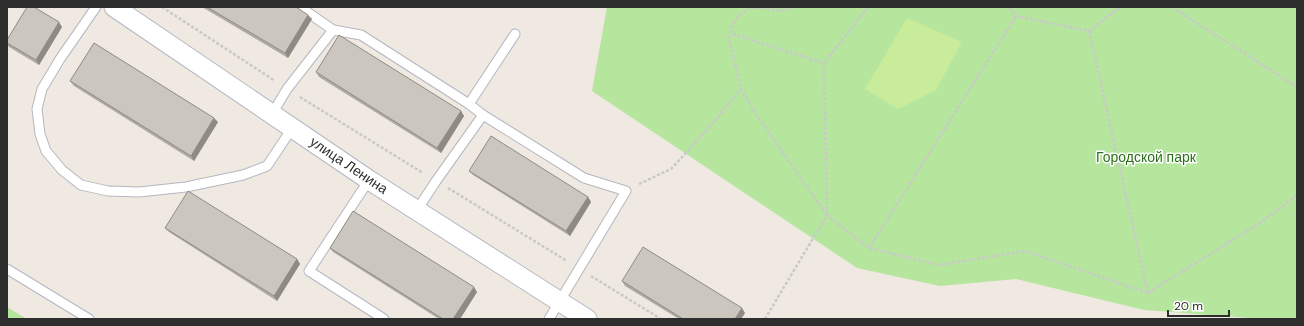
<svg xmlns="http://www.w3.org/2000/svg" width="1304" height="326" font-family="'DM Sans',sans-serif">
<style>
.green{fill:#b6e59e}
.pitch{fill:#c9ec9a}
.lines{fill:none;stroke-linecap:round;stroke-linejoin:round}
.service-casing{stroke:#b4b7c1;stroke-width:11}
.minor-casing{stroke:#b4b7c1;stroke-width:21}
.path{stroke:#c9c9c9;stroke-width:2.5;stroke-dasharray:3 2;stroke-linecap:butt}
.service{stroke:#fff;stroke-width:9}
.minor{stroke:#fff;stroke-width:19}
.wall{fill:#afaba4}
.shaded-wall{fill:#8e8b86}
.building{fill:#cbc7bf;stroke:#8e8b86}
.labels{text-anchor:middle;stroke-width:3;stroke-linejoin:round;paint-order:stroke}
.park-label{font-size:14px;fill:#2c6e1b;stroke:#fff}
.street-label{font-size:14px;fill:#2e2e2e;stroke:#fff}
</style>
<rect width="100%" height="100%" fill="#efe9e1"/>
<g class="green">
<path d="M607,7H1297V319H1263L1144,310L1016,279L940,286L857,268L592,91Z"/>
<path d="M7,307L27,319H7Z"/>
</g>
<path class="pitch" d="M907,18L962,42L936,90L898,109L865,89Z"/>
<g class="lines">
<defs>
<g id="service">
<path d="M96,7L60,59L42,89L37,109L40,134L46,151L62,170L81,185L108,191L139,192L186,187L243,175L267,166L293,127"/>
<path d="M333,30L361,35L469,104"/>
<path d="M272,114L287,89L333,30L300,7"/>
<path d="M483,115L584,178L626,191L549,319"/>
<path d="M369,180L309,271L384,319"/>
<path d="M417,210L436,181L483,115L469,104L515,34"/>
<path d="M7,269L89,319"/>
</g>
<path id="minor" d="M114,7L369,180L587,319"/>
</defs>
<use href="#service" class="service-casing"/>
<use href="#minor" class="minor-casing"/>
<g class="path">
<path d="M162,7L275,81"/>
<path d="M794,7L780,11L765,8H750L740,14L732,26L729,38L741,89L757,116L827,215"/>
<path d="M1010,7L1016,16L1089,31L1120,7"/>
<path d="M1172,7L1297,87"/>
<path d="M1089,31L1148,293"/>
<path d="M733,34L824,63"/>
<path d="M300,97L423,173"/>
<path d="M639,184L671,169L708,129L741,89"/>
<path d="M448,188L567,261"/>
<path d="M827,215L824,63L868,7"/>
<path d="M869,248L1016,16"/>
<path d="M591,276L661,319"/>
<path d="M1148,293L1263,221L1297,195"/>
<path d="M765,319L827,215L869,248L939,265L1025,251L1148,293"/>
</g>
<use href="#service" class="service"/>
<use href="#minor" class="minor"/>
</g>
<g class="wall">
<path d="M202,7H296L312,19L288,58Z"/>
<path d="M62,27L39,65L9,47L7,44V40Z"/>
<path d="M316,72L461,111L464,116L441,153L319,77Z"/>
<path d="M70,81L218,122L194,161L74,86Z"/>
<path d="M469,171L588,197L591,202L570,236L473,175Z"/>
<path d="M165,228L297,259L300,264L277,301L169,232Z"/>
<path d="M330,248L477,292L460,319H439L333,252Z"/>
<path d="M622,281L745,313L741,319H679L625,286Z"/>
</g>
<g class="shaded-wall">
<path d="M308,15L312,19L288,58L285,53Z"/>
<path d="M59,22L62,27L39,65L36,60Z"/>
<path d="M461,111L464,116L441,153L437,148Z"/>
<path d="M214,118L218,122L194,161L191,156Z"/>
<path d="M588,197L591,202L570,236L566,231Z"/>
<path d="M297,259L300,264L277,301L274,296Z"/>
<path d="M474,287L477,292L460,319H453Z"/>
<path d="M742,308L745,313L741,319H735Z"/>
</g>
<g class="building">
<path d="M27,7H34L59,22L36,60L7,43V40Z"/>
<path d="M207,7H296L308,15L285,53Z"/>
<path d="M339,35L461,111L437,148L316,72Z"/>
<path d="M94,43L214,118L191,156L70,81Z"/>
<path d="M491,136L588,197L566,231L469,171Z"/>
<path d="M188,191L297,259L274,296L165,228Z"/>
<path d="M353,211L474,287L453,319H443L330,248Z"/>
<path d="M643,247L742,308L735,319H683L622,281Z"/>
</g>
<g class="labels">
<g class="park-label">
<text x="1146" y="162">Городской парк</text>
</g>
<g class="street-label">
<text transform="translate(349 165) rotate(34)" y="5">улица Ленина</text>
</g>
</g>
<rect width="1304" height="326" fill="none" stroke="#2e2e2e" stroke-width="16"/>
<path d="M1168 310v6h61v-6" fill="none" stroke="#2e2e2e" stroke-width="2"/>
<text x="1174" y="310" font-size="12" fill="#2e2e2e" stroke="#ffffff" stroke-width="3" paint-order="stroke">20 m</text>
</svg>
